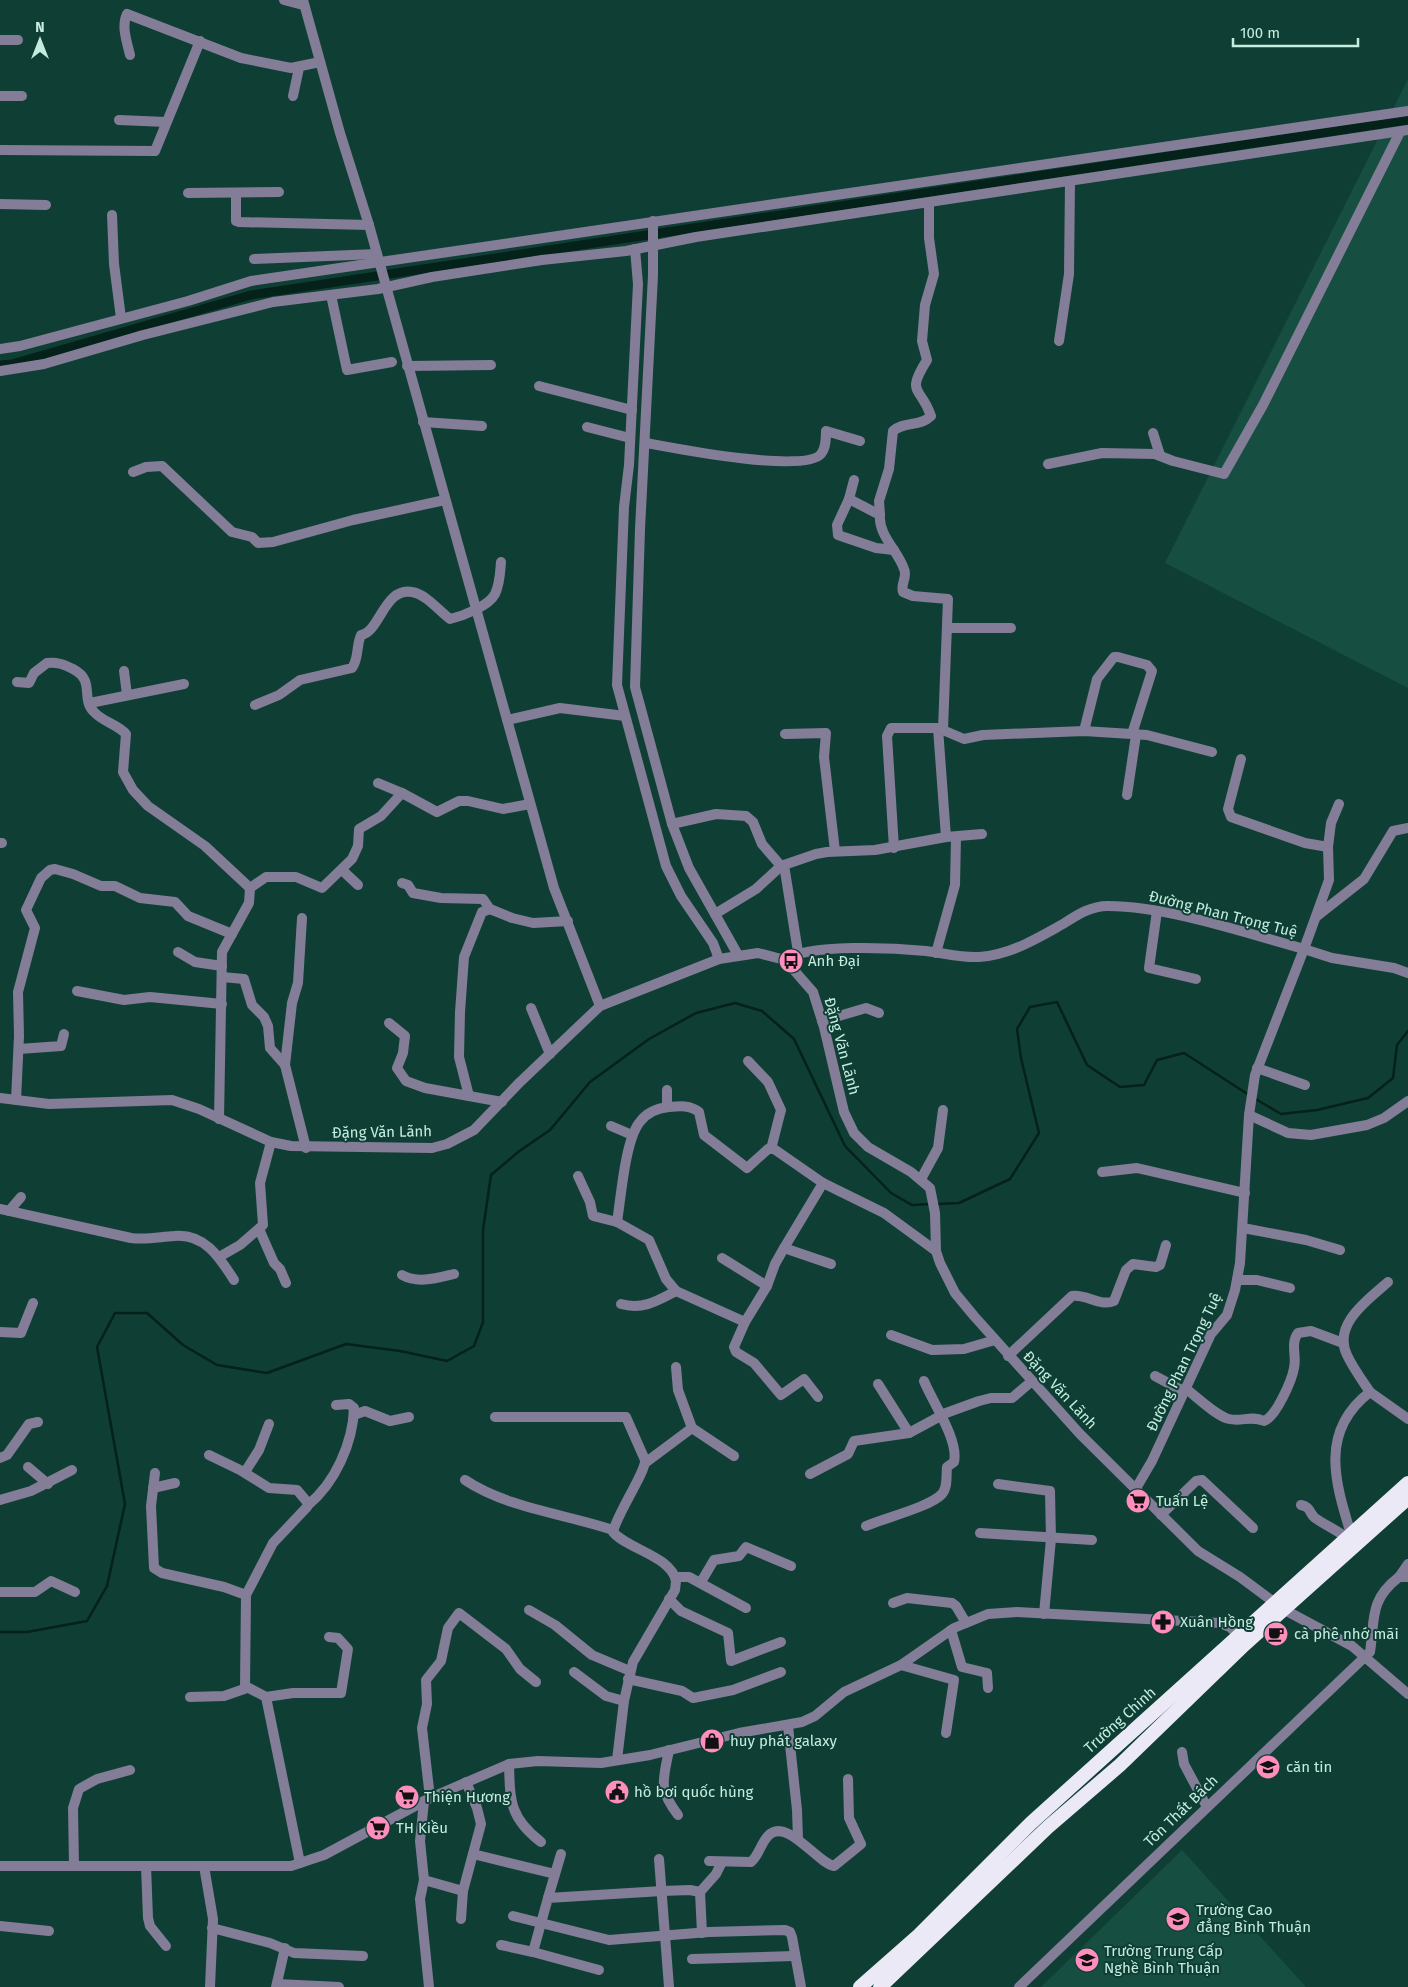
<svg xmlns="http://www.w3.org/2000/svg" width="1408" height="1987" font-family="'Fira Sans',sans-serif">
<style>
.built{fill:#174e42}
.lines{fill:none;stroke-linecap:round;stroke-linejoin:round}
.stream{stroke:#04211a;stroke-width:2.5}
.canal{stroke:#04211a;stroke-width:9}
.minor{stroke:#837d98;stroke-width:10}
.highway{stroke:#ebe9f6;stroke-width:14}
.labels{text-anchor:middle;stroke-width:4;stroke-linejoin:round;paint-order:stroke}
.street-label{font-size:15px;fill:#c4ede0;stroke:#0f3f34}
.poi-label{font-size:15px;fill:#c4ede0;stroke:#0f3f34;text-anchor:start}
</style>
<rect width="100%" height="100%" fill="#0f3f34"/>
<g class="built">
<path d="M1408,79V688L1165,563Z"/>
<path d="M1182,1850L1306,1987H1041Z"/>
</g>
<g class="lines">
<g class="stream">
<path d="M1254,1098L1281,1114L1317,1110L1368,1098L1393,1078L1397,1045L1408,1031"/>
<path d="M936,1204L959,1203L1010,1179L1039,1133L1021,1058L1017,1029L1030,1007L1057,1002L1087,1065L1120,1087L1144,1085L1157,1060L1184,1053L1249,1095"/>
<path d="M0,1632H27L87,1621L107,1586L125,1504L97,1347L115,1313H147L183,1345L217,1365L267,1373L346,1344L400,1351L447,1361L474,1346L483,1322V1230L491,1175L518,1152L550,1130L590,1082L649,1039L696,1013L735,1003L762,1011L794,1039L845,1146L891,1193L912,1205L931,1204"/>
</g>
<path class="canal" d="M0,365L12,364L251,295L1408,120"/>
<g class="minor">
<path d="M284,0L303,5"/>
<path d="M303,0L340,133L369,225L554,888L600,1006"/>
<path d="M0,40H18"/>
<path d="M130,55C127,42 121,26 127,14L241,58L291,68L320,62"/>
<path d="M0,96H22"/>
<path d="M293,96L299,68"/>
<path d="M119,120L166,122"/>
<path d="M0,150L155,151L200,41"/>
<path d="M188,193L279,192"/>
<path d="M236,193V221L239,222L369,225"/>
<path d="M0,204L46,205"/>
<path d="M112,215L114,264L121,318"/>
<path d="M653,221V275L640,529L635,687L672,824L689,868L738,955"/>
<path d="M635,249L638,284L629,465L624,507L617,685L666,866L681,896L713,943L719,959"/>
<path d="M254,259L377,254"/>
<path d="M331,295L347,370L392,362"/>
<path d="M1059,341L1069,274L1070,182"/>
<path d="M0,349L20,346L188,301L251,281L1408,111"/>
<path d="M407,366L491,365"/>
<path d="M0,371L44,364L143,335L273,302L378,289L432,277L542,260L626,251L696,237L1408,130"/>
<path d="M539,386L632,410"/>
<path d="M423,422L482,426"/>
<path d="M587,427L630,438"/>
<path d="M1153,433L1160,455"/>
<path d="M646,443C673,448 805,474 821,454C826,448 826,438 826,431L860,441"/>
<path d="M1048,464L1102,453L1155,454L1173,461L1224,474L1263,405L1400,132"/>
<path d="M133,472L146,467L162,466L232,532L252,537L258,543L273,542L353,520L445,500"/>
<path d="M854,480L849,499L837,525L838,535L876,548L894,550"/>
<path d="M849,499L880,515C878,535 898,551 904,569C908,577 900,584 903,592L913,596L948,599L943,729"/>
<path d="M880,515L879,501L889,469L893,431C904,421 920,427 931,416C921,386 905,395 927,360L922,341L925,305L934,274L929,238V203"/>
<path d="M948,628H1011"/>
<path d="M124,671L127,695"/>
<path d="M17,682L29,683L34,673L47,663C57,662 63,664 73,669C96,681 80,698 94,712C103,722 117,724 126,734L123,772L133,790L148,806L205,846L250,888"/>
<path d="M90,703L184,684"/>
<path d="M255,705L279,695L300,680L352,668C359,659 356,646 361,635C380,632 384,587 412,592C426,594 439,611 450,619C463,616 489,606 495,594C500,584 500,573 501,562"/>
<path d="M507,720L560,708L625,716"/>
<path d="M938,728L946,837"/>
<path d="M1084,731L1097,679L1114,657H1118L1147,665L1152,671L1132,734"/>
<path d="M785,734L826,733L824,757L835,851"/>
<path d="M1241,759L1228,809L1231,817L1305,843L1328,847"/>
<path d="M378,783L402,793"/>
<path d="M1127,795L1136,735"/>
<path d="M1339,804L1331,823L1328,847L1329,880L1304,949L1332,958L1394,968L1408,973"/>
<path d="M672,824L716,814L746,816L753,822L762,844L781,866"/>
<path d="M0,843H2"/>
<path d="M894,848L887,736L891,728H938L964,739L983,735L1084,731L1147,735L1212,752"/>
<path d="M784,865L798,952"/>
<path d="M342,870L358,885"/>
<path d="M402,883L408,885L413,893L441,898L483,899L490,909L512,918L533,923L568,921"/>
<path d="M1157,911L1149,968L1196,979"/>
<path d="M715,914L756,889L781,866L816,854L827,852L875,850L946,837L982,834"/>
<path d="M1317,916L1364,879L1393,831L1408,828"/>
<path d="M302,918L298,983L292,1003L285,1065L306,1148"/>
<path d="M178,952L195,962L222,966"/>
<path d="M936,953L955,885L956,837"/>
<path d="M785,960C808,943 896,948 926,951C944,953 961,958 979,957C1010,955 1036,939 1063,924C1077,915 1090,906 1108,906C1167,906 1246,933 1304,949L1255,1075L1249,1115L1240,1263L1235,1290L1227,1315L1211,1334L1152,1461L1135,1490"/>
<path d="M222,977L244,979L252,1005L264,1017L268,1026L270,1048L285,1065"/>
<path d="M77,991L124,1000L150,997L222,1004"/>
<path d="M531,1008L550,1054"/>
<path d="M822,1021L866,1008L879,1013"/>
<path d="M389,1023L405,1036L403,1053L397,1068L406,1081L425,1088L502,1102"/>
<path d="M19,1049L61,1046L64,1034"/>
<path d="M748,1061L768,1082L781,1110L771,1149"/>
<path d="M1257,1068L1305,1085"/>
<path d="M667,1090V1107"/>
<path d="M469,1096L459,1057L460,1012L464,957L482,912L490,909"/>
<path d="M0,1098L49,1104L172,1100L199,1109L271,1142L291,1146L432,1148L447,1144L474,1130L520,1082L600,1006L719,959L758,953L785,960L813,992L824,1027L844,1112L854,1133L868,1147L911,1172L930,1188L935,1213L936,1251L940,1263L955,1293L974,1316L1080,1434L1198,1551L1240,1577L1283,1609L1352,1646L1408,1694"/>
<path d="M16,1100L19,1036L18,992L35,928L26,910L41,878L50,870L55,869L73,874L101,886H115L140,898L175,902L188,916L232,934"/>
<path d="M1249,1115L1288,1133L1311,1135L1367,1125L1384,1118L1408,1101"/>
<path d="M219,1119L222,952L249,903L250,888L266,877H296L322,888L352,859L358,846L359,829L381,816L402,793L437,812L459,801H468L503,809L530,804"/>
<path d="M611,1126L632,1135"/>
<path d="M1102,1172L1137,1168L1245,1193"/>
<path d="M578,1176L590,1202L593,1216L617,1222L649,1240L666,1279L676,1291L745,1322"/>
<path d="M921,1179L938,1148L943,1110"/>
<path d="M0,1209L131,1238C146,1240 159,1237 174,1236C205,1233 220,1258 234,1280"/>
<path d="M9,1211L21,1197"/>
<path d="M617,1222C621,1197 625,1142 639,1123C646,1113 657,1108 669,1107C680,1106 690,1105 699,1112L704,1135L747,1168L768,1149H774L823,1183L884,1213L936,1251"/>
<path d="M1243,1228L1306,1240L1340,1250"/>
<path d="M259,1229L274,1263L280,1269L286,1283"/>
<path d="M784,1248L831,1264"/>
<path d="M219,1257L240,1245L263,1225L260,1183L271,1142"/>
<path d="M722,1258L767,1286"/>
<path d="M402,1275C418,1284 437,1278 454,1274"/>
<path d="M1237,1280H1257L1290,1288"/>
<path d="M621,1304C643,1310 657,1301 676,1291"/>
<path d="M0,1332L21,1333L33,1303"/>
<path d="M891,1335L932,1350L964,1349L995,1340"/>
<path d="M1008,1356L1072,1296C1087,1294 1100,1307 1114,1301L1126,1270L1133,1264L1156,1267L1160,1265L1166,1245"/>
<path d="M676,1367L678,1390L692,1428"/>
<path d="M1155,1376L1183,1391"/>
<path d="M878,1384L909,1433"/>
<path d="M1185,1388C1196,1396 1216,1416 1229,1419C1243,1422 1250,1415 1264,1421C1276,1417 1292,1380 1294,1368C1297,1356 1290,1344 1298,1333L1311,1331L1343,1343"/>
<path d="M1370,1392L1408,1419"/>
<path d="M818,1397L804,1379L781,1395L754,1363L736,1352L734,1347L745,1322L767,1286L775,1264L784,1248L823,1183"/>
<path d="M354,1415L365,1411L390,1421L409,1417"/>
<path d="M495,1417H626L645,1460C646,1472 617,1513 613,1532C627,1549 671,1556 676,1581L675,1590L633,1662L624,1701L617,1760"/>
<path d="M209,1455L240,1470L269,1488L297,1490L308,1503L307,1507L273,1543L246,1595L245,1686L266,1697L300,1863"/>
<path d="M0,1458L7,1455L29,1424L38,1422"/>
<path d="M645,1463L692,1428L734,1456"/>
<path d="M28,1467L48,1484"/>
<path d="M245,1472L259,1450L269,1424"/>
<path d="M155,1473L151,1506L154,1568L162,1573L224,1587L246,1595"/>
<path d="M810,1474L848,1454L854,1441L909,1433L946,1413L979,1401L991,1398H1012L1032,1381"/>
<path d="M465,1480C507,1508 565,1514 613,1530"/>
<path d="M998,1484L1050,1491L1051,1539L1044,1614"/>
<path d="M153,1488L175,1483"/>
<path d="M0,1500L31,1491L72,1470"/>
<path d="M308,1505C335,1483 353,1443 354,1408L349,1404L336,1405"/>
<path d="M1301,1505C1311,1507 1309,1513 1315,1518C1325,1525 1337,1530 1347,1538"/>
<path d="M1161,1515L1196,1481L1202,1480L1253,1528"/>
<path d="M866,1526C884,1518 930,1507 942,1494C948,1487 946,1476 947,1467L954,1462C959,1440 933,1403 924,1381"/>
<path d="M980,1533L1092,1540"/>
<path d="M1351,1534C1335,1482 1319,1431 1370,1392C1362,1380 1353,1368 1347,1355C1332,1324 1369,1299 1388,1282"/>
<path d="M675,1577H689L746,1608"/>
<path d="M1399,1577L1408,1564"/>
<path d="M701,1582L714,1560L739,1556L746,1547L791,1566"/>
<path d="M0,1592H35L51,1581L75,1592"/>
<path d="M669,1599L681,1611L728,1633L731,1661L781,1642"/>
<path d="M893,1603L907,1598L952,1603L956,1606L966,1623"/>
<path d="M529,1610L555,1625L592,1655L630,1671"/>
<path d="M951,1630L962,1667L987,1673L988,1688"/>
<path d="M901,1665L954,1680L946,1733"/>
<path d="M574,1672L606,1696L624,1701"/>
<path d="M628,1679L682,1691L693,1698L733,1690L781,1672"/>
<path d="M190,1697L224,1696L247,1688"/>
<path d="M266,1697L293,1693H341L348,1649L338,1638L329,1637"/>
<path d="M788,1726L797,1810L798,1839"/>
<path d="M669,1750C663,1781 658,1789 678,1815"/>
<path d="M1182,1752L1184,1764L1207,1807"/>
<path d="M509,1764C510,1802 510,1818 541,1842"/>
<path d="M430,1798L422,1728L427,1704L426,1680L441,1661L448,1628L459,1613L506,1649L520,1669L536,1682"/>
<path d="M424,1801L420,1841L424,1880L420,1899L429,1987"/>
<path d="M473,1854L555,1874"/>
<path d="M659,1859L669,1987"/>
<path d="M709,1861L751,1862C759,1855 761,1843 768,1836C786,1816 817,1863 834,1866L861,1844L849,1818L848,1779"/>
<path d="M0,1866H291L324,1855L430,1798L509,1764L538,1761L601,1763L650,1755L739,1733L802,1722L815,1716L844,1692L901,1665L954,1628L988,1614L1017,1612L1220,1623L1230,1627L1242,1639"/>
<path d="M74,1866L73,1808L79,1789L97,1779L130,1770"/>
<path d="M146,1866L148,1918L150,1926L166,1946"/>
<path d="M204,1866L213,1919L210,1987"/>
<path d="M424,1880L463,1891L481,1824L477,1808L466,1782"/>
<path d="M548,1898L561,1854"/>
<path d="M513,1916L609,1940L709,1932L785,1930L790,1932L792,1937L801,1987"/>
<path d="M461,1919L463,1891"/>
<path d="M0,1926L49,1931"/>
<path d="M212,1928L270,1943L294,1953L363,1956"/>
<path d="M702,1933L700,1892L716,1874L722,1862"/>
<path d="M501,1945L533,1952L548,1898L662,1891L690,1890L700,1892"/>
<path d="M533,1952L599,1970"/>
<path d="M692,1959L794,1956"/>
<path d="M277,1984L339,1987"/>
<path d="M276,1987L285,1948"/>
<path d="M1019,1987L1370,1652C1375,1619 1369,1600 1399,1577H1408"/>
</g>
<g class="highway">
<path d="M860,1987L919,1935L1031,1823L1408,1483"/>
<path d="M880,1987L1048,1827L1120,1765L1244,1645L1408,1498"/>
</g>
</g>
<defs>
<symbol id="bus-disc" viewBox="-11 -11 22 22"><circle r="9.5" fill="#fe8ebe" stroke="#0f3f34"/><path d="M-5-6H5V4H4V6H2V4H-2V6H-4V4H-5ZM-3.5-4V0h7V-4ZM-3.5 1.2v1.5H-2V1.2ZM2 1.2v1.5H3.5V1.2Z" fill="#111"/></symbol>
<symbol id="supermarket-disc" viewBox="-11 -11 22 22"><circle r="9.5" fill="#fe8ebe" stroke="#0f3f34"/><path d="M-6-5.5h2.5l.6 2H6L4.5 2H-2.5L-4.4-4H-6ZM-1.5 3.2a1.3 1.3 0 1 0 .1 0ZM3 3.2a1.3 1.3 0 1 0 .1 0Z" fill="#111"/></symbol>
<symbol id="pharmacy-disc" viewBox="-11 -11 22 22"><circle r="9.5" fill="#fe8ebe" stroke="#0f3f34"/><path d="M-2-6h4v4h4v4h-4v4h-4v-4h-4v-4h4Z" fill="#111"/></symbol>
<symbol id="cafe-disc" viewBox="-11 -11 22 22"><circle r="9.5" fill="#fe8ebe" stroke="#0f3f34"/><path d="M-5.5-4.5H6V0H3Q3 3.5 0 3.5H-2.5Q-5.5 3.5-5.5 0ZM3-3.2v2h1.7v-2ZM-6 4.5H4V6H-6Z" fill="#111"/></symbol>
<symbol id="shop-disc" viewBox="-11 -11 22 22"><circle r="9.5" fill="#fe8ebe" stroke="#0f3f34"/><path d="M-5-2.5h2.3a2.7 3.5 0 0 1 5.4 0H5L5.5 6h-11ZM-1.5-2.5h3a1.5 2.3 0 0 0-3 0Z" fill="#111"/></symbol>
<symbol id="school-disc" viewBox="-11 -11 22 22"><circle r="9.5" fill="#fe8ebe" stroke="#0f3f34"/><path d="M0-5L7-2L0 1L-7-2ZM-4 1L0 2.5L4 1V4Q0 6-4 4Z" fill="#111"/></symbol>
<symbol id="civic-disc" viewBox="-11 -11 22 22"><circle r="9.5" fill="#fe8ebe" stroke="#0f3f34"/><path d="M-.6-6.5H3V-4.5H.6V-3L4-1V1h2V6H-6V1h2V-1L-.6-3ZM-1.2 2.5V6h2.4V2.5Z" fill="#111"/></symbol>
<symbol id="university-disc" viewBox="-11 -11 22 22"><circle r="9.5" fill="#fe8ebe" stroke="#0f3f34"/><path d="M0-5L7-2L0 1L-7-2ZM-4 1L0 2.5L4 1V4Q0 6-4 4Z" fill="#111"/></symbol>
</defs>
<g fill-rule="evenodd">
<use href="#bus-disc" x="777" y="947" width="28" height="28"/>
<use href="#supermarket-disc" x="1124" y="1487" width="28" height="28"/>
<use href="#pharmacy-disc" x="1149" y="1608" width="28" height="28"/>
<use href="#cafe-disc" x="1262" y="1620" width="28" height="28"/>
<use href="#shop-disc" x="698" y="1727" width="28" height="28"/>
<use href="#school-disc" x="1254" y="1753" width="28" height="28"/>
<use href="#civic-disc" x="603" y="1778" width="28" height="28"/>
<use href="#supermarket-disc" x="393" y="1783" width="28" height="28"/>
<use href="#supermarket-disc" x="364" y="1814" width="28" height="28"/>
<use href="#university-disc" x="1164" y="1905" width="28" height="28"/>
<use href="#university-disc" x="1073" y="1946" width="28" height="28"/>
</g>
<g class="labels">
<g class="street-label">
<text transform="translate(1223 914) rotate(14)" y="5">Đường Phan Trọng Tuệ</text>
<text transform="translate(842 1046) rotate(75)" y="5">Đặng Văn Lãnh</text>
<text transform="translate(382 1132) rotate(-1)" y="5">Đặng Văn Lãnh</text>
<text transform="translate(1184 1362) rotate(-64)" y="5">Đường Phan Trọng Tuệ</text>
<text transform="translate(1060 1390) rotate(47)" y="5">Đặng Văn Lãnh</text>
<text transform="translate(1120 1720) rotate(-42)" y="5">Trường Chinh</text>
<text transform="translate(1181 1811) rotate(-44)" y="5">Tôn Thất Bách</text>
</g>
<g class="poi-label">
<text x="808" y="966">Anh Đại</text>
<text x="1156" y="1506">Tuấn Lệ</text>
<text x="1180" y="1627">Xuân Hồng</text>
<text x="1294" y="1639">cà phê nhớ mãi</text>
<text x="730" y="1746">huy phát galaxy</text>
<text x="1286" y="1772">căn tin</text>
<text x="634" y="1797">hồ bơi quốc hùng</text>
<text x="424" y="1802">Thiện Hương</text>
<text x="396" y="1833">TH Kiều</text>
<text x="1196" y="1915">Trường Cao<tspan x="1196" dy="17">đẳng Bình Thuận</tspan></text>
<text x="1104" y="1956">Trường Trung Cấp<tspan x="1104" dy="17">Nghề Bình Thuận</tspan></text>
</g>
</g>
<g transform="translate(40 40)" stroke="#0f3f34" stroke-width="4" paint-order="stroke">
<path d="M0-4L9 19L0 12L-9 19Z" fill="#c4ede0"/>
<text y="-8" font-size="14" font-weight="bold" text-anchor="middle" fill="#c4ede0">N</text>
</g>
<path d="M1233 38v8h125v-8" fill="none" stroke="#c4ede0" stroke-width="2.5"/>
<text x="1240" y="38" font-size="15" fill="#c4ede0" stroke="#0f3f34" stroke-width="4" paint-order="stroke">100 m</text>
</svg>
